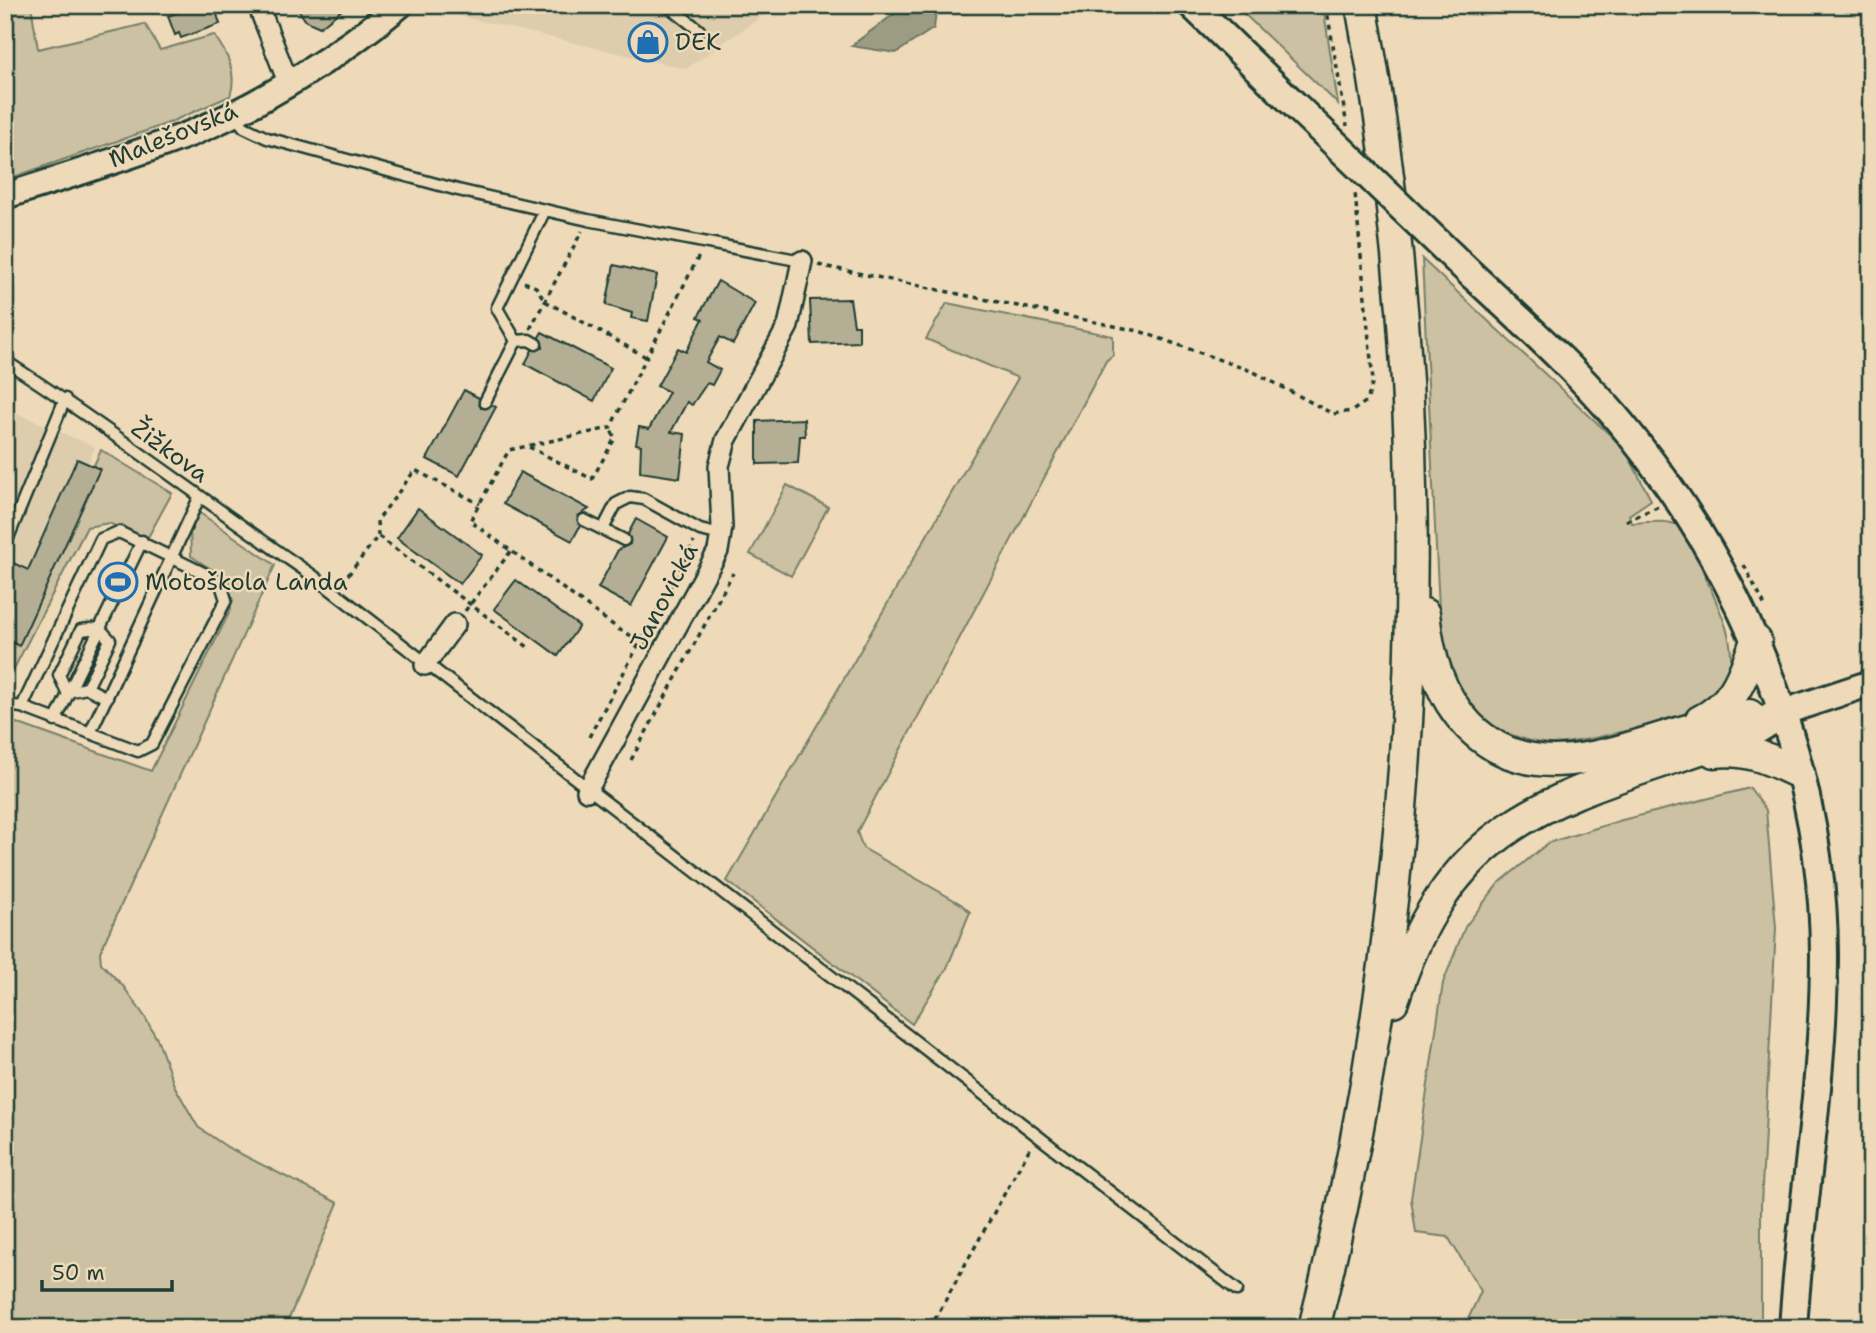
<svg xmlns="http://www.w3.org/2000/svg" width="1876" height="1333" font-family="'Shantell Sans',sans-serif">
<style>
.built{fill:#ddcdad}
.green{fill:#ccc1a2;stroke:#767f6b;stroke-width:2}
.water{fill:#9c9c83;stroke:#6a7663;stroke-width:2}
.building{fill:#b4af94;stroke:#1f3d34;stroke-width:2}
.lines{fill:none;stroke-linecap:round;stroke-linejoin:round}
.service-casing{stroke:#1f3d34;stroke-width:15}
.minor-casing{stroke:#1f3d34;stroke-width:24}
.tertiary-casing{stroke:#1f3d34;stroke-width:30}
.secondary-casing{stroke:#1f3d34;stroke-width:32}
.primary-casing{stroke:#1f3d34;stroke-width:35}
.path{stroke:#1f3d34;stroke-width:3.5;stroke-dasharray:5 5;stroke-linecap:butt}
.service{stroke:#eedab8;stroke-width:10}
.minor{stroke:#eedab8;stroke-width:19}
.tertiary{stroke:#eedab8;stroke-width:24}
.secondary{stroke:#eedab8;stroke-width:26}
.primary{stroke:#eedab8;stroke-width:30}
.secondary-bridge-casing{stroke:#1f3d34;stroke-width:32;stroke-linecap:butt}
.secondary-bridge{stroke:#eedab8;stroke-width:26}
.labels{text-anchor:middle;stroke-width:5;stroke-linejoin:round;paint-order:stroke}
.poi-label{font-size:24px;fill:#1f3d34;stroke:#eedab8;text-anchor:start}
.street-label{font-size:24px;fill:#1f3d34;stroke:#eedab8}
</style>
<rect width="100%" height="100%" fill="#eedab8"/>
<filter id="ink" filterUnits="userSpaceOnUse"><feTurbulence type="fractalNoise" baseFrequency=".0143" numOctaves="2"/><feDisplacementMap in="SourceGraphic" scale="14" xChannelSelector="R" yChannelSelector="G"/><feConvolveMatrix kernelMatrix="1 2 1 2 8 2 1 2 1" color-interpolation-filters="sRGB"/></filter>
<g filter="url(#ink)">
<g class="built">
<path d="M461,5H778L686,69L455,15Z"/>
<path d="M5,408L95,447L5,646Z"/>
</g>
<g class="green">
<path d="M5,5H31L38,49L145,24L160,50L214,35C227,53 238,73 230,96L166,124L5,180Z"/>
<path d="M1235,5H1323L1338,104Z"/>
<path d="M1422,259L1625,449L1651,500L1629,515L1632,523C1687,519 1683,522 1703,571C1714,599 1733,631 1731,662C1730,676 1720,694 1709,703C1692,717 1575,745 1551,744C1520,742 1482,726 1463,700C1449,681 1445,653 1440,630Z"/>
<path d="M947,303L1113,336V355L1106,361L857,832L863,848L961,904L970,912L947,968L912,1024L727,881L1018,378L926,339Z"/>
<path d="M101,450L172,493L146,541L109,523L87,527L5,686V657Z"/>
<path d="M787,485L828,507L791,576L750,554Z"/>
<path d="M200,513L275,565L100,952L101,963L123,986L145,1017L158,1041L174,1085L198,1127L227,1147L338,1203L285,1328H5V719L151,771L231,609L229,581L191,556L190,528Z"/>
<path d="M1750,788L1766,810L1776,928L1761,1205V1328H1464L1481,1291L1448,1237L1416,1233L1411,1199L1443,983L1465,927L1498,884L1548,843L1622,820Z"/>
</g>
<path class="water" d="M906,5H937L934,28L896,53L851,46Z"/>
<g class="building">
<path d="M176,5H214L220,24L181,38L179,33L175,35L168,16L179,12Z"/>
<path d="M295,5H348L320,27L306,21Z"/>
<path d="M614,265L657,275L648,321L631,318L632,313L606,305Z"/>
<path d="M718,281L755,303L733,344L720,337L706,362L720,370L712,385L707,383L692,405L687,402L671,432L685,434L680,478L640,472L641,445L636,444L639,427L649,429L669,392L657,386L678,348L686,352L703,319L698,317Z"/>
<path d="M850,299L854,325H859V342L812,344L810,300Z"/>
<path d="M542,332L611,368L594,401L525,364L532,350L543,347L539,337Z"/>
<path d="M464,390L479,398L481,408L492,405L496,407L459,476L427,459Z"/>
<path d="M804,419L805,436H800L798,463L757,464V421Z"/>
<path d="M77,459L100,469L19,646L5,639V559L28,570Z"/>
<path d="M520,472L589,509L578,516L580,526L572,541L503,504Z"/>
<path d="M418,508L482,555L460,584L397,538Z"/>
<path d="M636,519L668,537L631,606L598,588L618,550L630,544L628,534Z"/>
<path d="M516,580L579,626L558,656L494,609Z"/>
</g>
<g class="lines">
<defs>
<g id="service">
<path d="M667,5L699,30"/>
<path d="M234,114L244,127L267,138L458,190L588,220L802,261"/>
<path d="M516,341L529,340L536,344"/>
<path d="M5,361C110,428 209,505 312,575L1237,1290"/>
<path d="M485,402L516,341L497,308L545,210"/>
<path d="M584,520L624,540"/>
<path d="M603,529L616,504L630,497L644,499L700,530L721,535"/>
<path d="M119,532L220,581L226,600L152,744L138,751L22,707L101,539Z"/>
<path d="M8,538L65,399"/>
<path d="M99,628L110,640L87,688L67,692L59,675L81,630Z"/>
<path d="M87,688L107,698"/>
<path d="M5,705L22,707"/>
<path d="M55,721L142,541"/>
<path d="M90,733L199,498"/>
</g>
<g id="minor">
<path d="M258,5L288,82"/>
<path d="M425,665L455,624"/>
<path d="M587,791L718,551L722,527L719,466L726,440L788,326L802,261"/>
</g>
<g id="tertiary">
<path d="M5,196C67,176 131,157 192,133C262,104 342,54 400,5"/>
<path d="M1781,713L1871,683"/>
</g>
<g id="secondary">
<path d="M1192,5L1299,109"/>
<path d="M1472,275C1528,327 1589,381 1636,442C1748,583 1824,773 1824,955C1824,1080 1801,1203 1793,1328"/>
</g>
<g id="primary">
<path d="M1424,614C1429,657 1439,695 1469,726C1527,785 1603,756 1671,735C1696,727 1723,721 1749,715"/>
<path d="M1700,721C1735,704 1743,676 1756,641"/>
<path d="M1714,752C1747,748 1770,759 1799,773"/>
<path d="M1393,1001C1458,796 1580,797 1755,729L1781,713"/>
<path d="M1314,1328C1423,898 1444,441 1361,5"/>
</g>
</defs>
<use href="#service" class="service-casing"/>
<use href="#minor" class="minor-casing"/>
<use href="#tertiary" class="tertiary-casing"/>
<use href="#secondary" class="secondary-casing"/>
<use href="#primary" class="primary-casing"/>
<g class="path">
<path d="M1326,5L1347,126"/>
<path d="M818,265L1139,331L1254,372L1333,414L1352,411L1367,401L1373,381L1355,193"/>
<path d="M524,282L536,287L545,301L646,357"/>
<path d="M530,329L582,231"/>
<path d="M529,447L592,479L615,438L610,428"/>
<path d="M1626,521L1659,506"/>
<path d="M378,536L377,521L415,470L480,504"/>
<path d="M1744,565L1766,608"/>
<path d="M342,583L378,536L528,647"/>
<path d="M465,611L511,551"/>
<path d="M649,645L620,630L470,521L509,450L610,428L700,254"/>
<path d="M589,737L694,542"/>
<path d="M631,760L733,573"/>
<path d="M930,1328L1031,1146"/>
</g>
<use href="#service" class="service"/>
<use href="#minor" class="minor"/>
<use href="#tertiary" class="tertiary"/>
<use href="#secondary" class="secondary"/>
<use href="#primary" class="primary"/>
<defs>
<path id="secondary-bridge" d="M1299,109L1472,275"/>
</defs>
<use href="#secondary-bridge" class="secondary-bridge-casing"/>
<use href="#secondary-bridge" class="secondary-bridge"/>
</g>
</g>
<defs>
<symbol id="shop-ring" viewBox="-11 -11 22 22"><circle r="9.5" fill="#eedab8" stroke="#1f6fb2" stroke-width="1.5"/><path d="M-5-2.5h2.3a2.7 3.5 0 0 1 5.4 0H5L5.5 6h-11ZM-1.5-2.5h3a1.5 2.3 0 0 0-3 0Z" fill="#1f6fb2"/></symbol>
<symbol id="stadium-ring" viewBox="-11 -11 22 22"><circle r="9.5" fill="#eedab8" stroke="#1f6fb2" stroke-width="1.5"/><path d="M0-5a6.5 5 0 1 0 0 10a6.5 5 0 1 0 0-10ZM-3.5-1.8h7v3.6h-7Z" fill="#1f6fb2"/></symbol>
</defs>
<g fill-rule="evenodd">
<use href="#shop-ring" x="626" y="20" width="44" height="44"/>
<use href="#stadium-ring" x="96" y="560" width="44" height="44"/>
</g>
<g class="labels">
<g class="poi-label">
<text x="675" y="50">DEK</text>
<text x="145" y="590">Motoškola Landa</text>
</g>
<g class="street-label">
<text transform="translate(173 135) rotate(-22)" y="8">Malešovská</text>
<text transform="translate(170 451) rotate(36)" y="8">Žižkova</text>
<text transform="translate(664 597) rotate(-62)" y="8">Janovická</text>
</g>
</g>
<rect width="1876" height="1333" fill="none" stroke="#eedab8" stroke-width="28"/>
<rect x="14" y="14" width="1848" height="1305" fill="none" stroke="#1f3d34" stroke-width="2.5" filter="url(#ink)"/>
<path d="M42 1280v10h130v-10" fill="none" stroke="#1f3d34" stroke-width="3.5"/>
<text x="52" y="1280" font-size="21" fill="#1f3d34" stroke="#eedab8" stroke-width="5" paint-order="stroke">50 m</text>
</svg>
